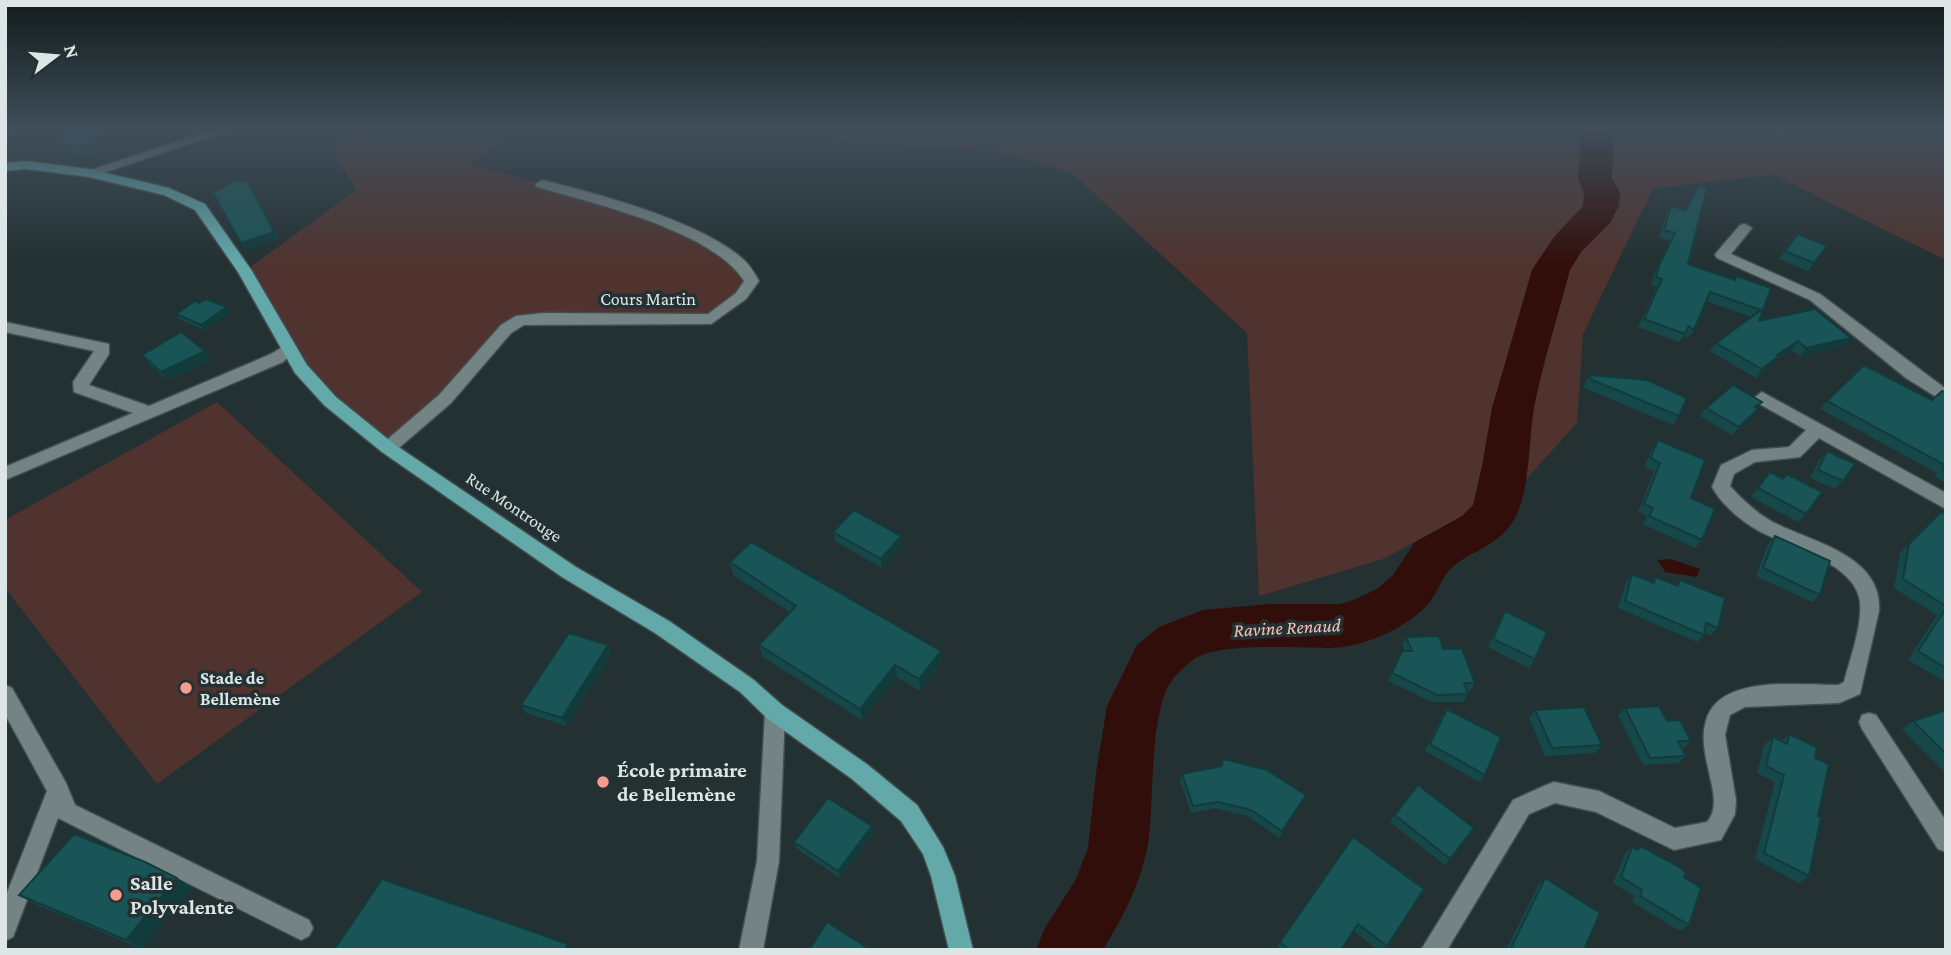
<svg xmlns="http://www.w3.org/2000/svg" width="1951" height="955" font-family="'Crimson Pro',serif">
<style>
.green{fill:#50332f}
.water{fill:#320e0b}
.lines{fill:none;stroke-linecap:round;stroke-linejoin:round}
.river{fill:#320e0b;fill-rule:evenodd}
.minor-casing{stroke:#424e4f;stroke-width:3}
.major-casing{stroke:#424e4f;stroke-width:3}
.minor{fill:#748484;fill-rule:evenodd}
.major{fill:#64a9aa;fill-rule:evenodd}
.wall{fill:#16484a}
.shaded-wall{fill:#123b3c}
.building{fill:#195456;stroke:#123b3c;stroke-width:2}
.poi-dot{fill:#f59c91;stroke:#233132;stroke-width:2.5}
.labels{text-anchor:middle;stroke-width:7;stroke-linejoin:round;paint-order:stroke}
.street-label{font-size:18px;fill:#dde6e6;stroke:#233132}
.poi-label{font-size:18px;font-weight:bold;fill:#dde6e6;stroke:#233132;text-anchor:start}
.water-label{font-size:19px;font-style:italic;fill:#fdc0b8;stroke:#233132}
.near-poi-label{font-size:21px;font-weight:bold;fill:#dde6e6;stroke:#233132;text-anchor:start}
</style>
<rect width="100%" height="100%" fill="#233132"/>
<g class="green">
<path d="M350,130H515L471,164L590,198L693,236L752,281L711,319L521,320L388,448L330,401L245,271L356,190L337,160L335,149Z"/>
<path d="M799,130H1946V260L1774,175L1653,188L1583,334L1577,423L1520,486L1383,559L1259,596L1247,333L1072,173L1000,152L844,141Z"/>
<path d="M217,402L422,592L157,784L5,588V520Z"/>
</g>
<path class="water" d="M1671,559L1700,569L1697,577L1665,572L1658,560Z"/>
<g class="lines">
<path class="river" d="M1582,130H1614L1612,178L1620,193L1619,206L1610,223L1581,252L1570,270C1558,316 1543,362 1534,408C1528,443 1531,497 1510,526C1493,549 1460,555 1447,573C1440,583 1436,595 1428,604C1406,629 1361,648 1328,648C1293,648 1242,644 1207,653C1196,656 1185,666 1177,674C1146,705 1156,806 1147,849C1140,884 1122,919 1103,950H1036L1045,928L1076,879L1088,848L1096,773L1107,706L1137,645L1159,627L1203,610L1270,604H1340L1351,601L1377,589L1393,575L1415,542L1462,516L1473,505L1482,466L1492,408L1532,270L1554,237L1583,206L1584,193L1578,178Z"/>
<defs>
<g id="minor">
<path d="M5,130H15L5,136Z"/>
<path d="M212,130H231L94,176H84L82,173Z"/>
<path d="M542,180C599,194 700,221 743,259C750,265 755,274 759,281L746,299L711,324L524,325L511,333L451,403L394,452H382L379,448L382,444L439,395L501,325L516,316L543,313L708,314L736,293L744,281C713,231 593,203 537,187L535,184Z"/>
<path d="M1745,224L1752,228L1731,254L1820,294L1946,389V403L1906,378L1810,300L1717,258L1715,255L1717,252L1740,225Z"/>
<path d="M5,322L109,344V354L89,385L149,406L271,354L289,343L297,348L283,362L5,480V467L133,413L74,392L73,382L94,351L5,332Z"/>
<path d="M1762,392L1946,493V509L1819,438L1800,457L1755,462L1734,474L1730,486C1742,499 1755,512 1771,521C1809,542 1883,554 1879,611L1860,694L1839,703L1745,707L1730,715L1725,735L1736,800L1735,814L1721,840L1674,850L1596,812L1555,803L1529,814L1447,950H1421L1513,800L1546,785L1554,782L1599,791L1675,828L1707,822C1717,810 1714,795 1711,781C1707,762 1700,740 1706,721C1718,674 1801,685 1838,685L1844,682C1850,658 1862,628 1860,603C1857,563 1788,547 1759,531C1741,521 1722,505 1712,487L1721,465L1752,450L1789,447L1806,430L1756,402L1754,398Z"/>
<path d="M5,685L12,688L66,783L75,805L309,920L313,928L309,936L301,940L293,936L58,818L13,937L5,941V898L47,791L5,714Z"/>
<path d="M775,703L782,705L785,712L779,861L763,950H739L757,861L765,712L768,705Z"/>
<path d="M1869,713L1876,715L1946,821V852L1938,849L1862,729L1859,722L1862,715Z"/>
</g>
<path id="major" d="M26,161L89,169L169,188L205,204L252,271L307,365L336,397L394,444L576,567L669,621L754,680L782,705L868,765L917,805L943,847L955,876L973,950H949L931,876L923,854L901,821L852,779L768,719L740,692L655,633L562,577L382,452L324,405L295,373L238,272L195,210L164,195L89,177L26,169L5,171V163Z"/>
</defs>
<use href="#minor" class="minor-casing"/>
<use href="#major" class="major-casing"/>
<use href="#minor" class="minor"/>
<use href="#major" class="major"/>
</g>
<g class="wall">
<path d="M70,130H126L93,155L58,151L52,143Z"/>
<path d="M1699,185L1688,264L1734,280L1736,276L1771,288L1759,321L1851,338L1844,346L1800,356L1792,350L1777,359L1773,364L1756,378L1710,351L1716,343L1751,317L1706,301L1694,330L1688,338L1684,336L1679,342L1638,327L1657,287L1651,285L1654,274L1670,241L1659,238L1666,214L1671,206L1686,210Z"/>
<path d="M1827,246L1808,271L1779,259L1785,251Z"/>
<path d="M199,303L227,307L230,312L204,330L179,319L176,314Z"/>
<path d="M205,351L211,360L168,381L149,364L142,355Z"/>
<path d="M1590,375L1679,416L1673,425L1584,388L1585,384Z"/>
<path d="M1946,392V483L1934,476L1937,473L1820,409L1827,401L1932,400Z"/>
<path d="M1706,408H1757L1752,417L1732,435L1700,416Z"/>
<path d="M1658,440L1691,498L1702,540L1695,548L1643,524L1647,516L1638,512L1654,471L1644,467L1652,449Z"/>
<path d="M1827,451L1843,481L1835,489L1810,478L1819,460Z"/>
<path d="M1770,472L1783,479L1787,474L1806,514L1798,522L1751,497Z"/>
<path d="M1946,514V682L1908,660L1937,615L1894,588L1900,553L1932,520Z"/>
<path d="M833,532L901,536L902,545L882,568L835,541Z"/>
<path d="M1775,536L1820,595L1812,602L1756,576L1768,544Z"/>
<path d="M730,562L942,663L920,691L897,677L862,720L763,657L759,645L790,612L733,575Z"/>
<path d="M1632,574L1651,582L1655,577L1676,585L1680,580L1718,628L1711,635L1704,633V635L1697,642L1618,608L1626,582Z"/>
<path d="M1505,611L1535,659L1529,668L1488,647L1500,620Z"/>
<path d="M1406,637L1443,649L1475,683L1470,691H1467L1468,694L1463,702H1432L1388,681L1402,651H1405L1402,644Z"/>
<path d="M612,653L567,726L526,713L521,705Z"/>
<path d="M1625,708L1691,741L1684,748H1682L1686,756L1678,763L1643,765L1618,716Z"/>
<path d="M1447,709L1485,775L1479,782L1425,751L1442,716Z"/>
<path d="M1535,710L1602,745L1595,753L1545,756L1529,718Z"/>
<path d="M1946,710V774L1902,729L1913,721Z"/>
<path d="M1789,734L1815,758L1818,816L1809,876L1799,883L1755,859L1775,782L1757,773L1764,745L1773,737L1781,741Z"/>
<path d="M1223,759L1306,795L1279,838L1248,816L1215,808L1191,813L1180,780L1182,774L1220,767Z"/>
<path d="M1395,815L1450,859L1445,865L1390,822Z"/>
<path d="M872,826L873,834L840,878L797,849L794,842Z"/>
<path d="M1353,837L1387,946L1384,950H1378L1354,931L1341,950H1277L1276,949Z"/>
<path d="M1640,846L1684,877L1689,925L1680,931L1632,902L1634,896L1613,883L1625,854L1632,847L1636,849Z"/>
<path d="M177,878L192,888L142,949L37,905L19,895Z"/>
<path d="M1545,878L1584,950H1506L1539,884Z"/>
</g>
<g class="shaded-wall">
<path d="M110,130H126L93,155L88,147Z"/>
<path d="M252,187L279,239L246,251L241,243Z"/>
<path d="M227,307L230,312L204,330L201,325Z"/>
<path d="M1851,338L1844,346L1800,356L1806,348Z"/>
<path d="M1798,341L1792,350L1777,359L1773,364L1756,378L1762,369L1777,355Z"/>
<path d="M205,351L211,360L168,381L161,372Z"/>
<path d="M1758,409L1752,417L1732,435L1739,427Z"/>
<path d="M901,536L902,545L882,568L881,559Z"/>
<path d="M608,645L612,653L567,726L562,718Z"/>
<path d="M941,651L942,663L920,691L919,679Z"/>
<path d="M895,665L897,677L862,720L860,709Z"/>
<path d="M872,826L873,834L840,878L838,871Z"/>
<path d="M177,878L192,888L142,949L126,940Z"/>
<path d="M568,944L573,950H565Z"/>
</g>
<g class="building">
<path d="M70,130H110L88,147L52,143Z"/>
<path d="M237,179L243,182L247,180L274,232L241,243L213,193Z"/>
<path d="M1699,185L1707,188L1688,264L1735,280L1736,276L1771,288L1759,321L1815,309L1851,338L1806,348L1798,341L1777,355L1779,356L1762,369L1716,343L1761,310L1710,292L1694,330L1688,326L1685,334L1644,319L1662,279L1656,277L1659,265L1675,233L1664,230L1671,206L1686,210Z"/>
<path d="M1798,234L1827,246L1814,263L1785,251Z"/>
<path d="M206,299L227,307L201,325L176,314L195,301L199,303Z"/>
<path d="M181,332L205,351L161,372L142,355Z"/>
<path d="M1864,365L1932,400L1942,391L1946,392V471L1942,469L1945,465L1827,401Z"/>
<path d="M1590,375L1647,380L1687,398L1679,416L1590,379Z"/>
<path d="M1733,385L1762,402L1755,407L1758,409L1739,427L1706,408Z"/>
<path d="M1658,440L1705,460L1691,498L1715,509L1702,540L1649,516L1653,508L1644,504L1660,463L1650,458Z"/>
<path d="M1827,451L1855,464L1843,481L1818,470Z"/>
<path d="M1770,472L1783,479L1787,474L1822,492L1806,514L1758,488Z"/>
<path d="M854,510L901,536L881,559L833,532Z"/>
<path d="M1941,512L1946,514V606L1903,579L1909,544Z"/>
<path d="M1775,536L1830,561L1820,595L1763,568Z"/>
<path d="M751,542L941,651L919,679L895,665L860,709L759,645L796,606L730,562Z"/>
<path d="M1632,574L1654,583L1655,577L1678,586L1680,580L1725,598L1718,628L1706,623L1704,635L1625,601Z"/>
<path d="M1946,608V668L1918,651Z"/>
<path d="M1505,611L1547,632L1535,659L1493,639Z"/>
<path d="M569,633L608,645L562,718L521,705Z"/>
<path d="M1439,636L1443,649H1462L1475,683H1464L1468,694L1437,695L1392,673L1402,651H1412L1406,637Z"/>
<path d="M1659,706L1667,721L1680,720L1691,741H1678L1686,756L1650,758L1625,708Z"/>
<path d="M1584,707L1602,745L1552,748L1535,710Z"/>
<path d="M1447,709L1501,737L1485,775L1430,744Z"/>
<path d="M1946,710V754L1913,721Z"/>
<path d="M1789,734L1817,747L1815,758L1829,764L1818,816L1821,817L1809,876L1764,853L1784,775L1766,766L1773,737L1787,744Z"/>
<path d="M1223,759L1267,770L1306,795L1282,831L1251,810L1218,802L1193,806L1182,774L1222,766Z"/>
<path d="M1418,785L1474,828L1450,859L1395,815Z"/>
<path d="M828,798L872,826L838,871L794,842Z"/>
<path d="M74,834L145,862L177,878L126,940L19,895Z"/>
<path d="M1353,837L1424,889L1387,946L1358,924L1341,950H1289L1280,942Z"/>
<path d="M1640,846L1676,865L1686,872L1684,877L1701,888L1689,925L1640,896L1642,890L1621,877L1632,847L1638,850Z"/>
<path d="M1545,878L1600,913L1584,950H1510Z"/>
<path d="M382,879L568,944L565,950H334Z"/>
<path d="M827,922L871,950H809Z"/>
</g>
<linearGradient id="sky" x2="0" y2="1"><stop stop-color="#131b1c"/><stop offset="0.49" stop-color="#3f4e5a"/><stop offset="1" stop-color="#3f4e5a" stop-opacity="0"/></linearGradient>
<rect width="1951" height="264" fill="url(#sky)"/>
<g class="poi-dot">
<circle cx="186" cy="688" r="7"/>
<circle cx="603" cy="782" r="7"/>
<circle cx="116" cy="895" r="7"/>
</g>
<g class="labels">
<g class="street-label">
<text x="648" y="305">Cours Martin</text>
<text transform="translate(514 507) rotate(34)" y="6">Rue Montrouge</text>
</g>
<g class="poi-label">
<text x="200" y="684">Stade de<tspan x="200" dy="21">Bellemène</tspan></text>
</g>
<g class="water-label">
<text transform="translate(1287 627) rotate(-3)" y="7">Ravine Renaud</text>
</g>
<g class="near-poi-label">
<text x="617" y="777">École primaire<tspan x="617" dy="24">de Bellemène</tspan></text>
<text x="130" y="890">Salle<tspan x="130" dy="24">Polyvalente</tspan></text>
</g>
</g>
<rect width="1951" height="955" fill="none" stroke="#dde6e6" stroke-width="14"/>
<g transform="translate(56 56) rotate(74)" stroke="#233132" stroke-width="5" paint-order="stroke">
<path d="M0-5L12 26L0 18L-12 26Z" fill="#dde6e6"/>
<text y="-10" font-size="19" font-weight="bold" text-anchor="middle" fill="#dde6e6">N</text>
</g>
</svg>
